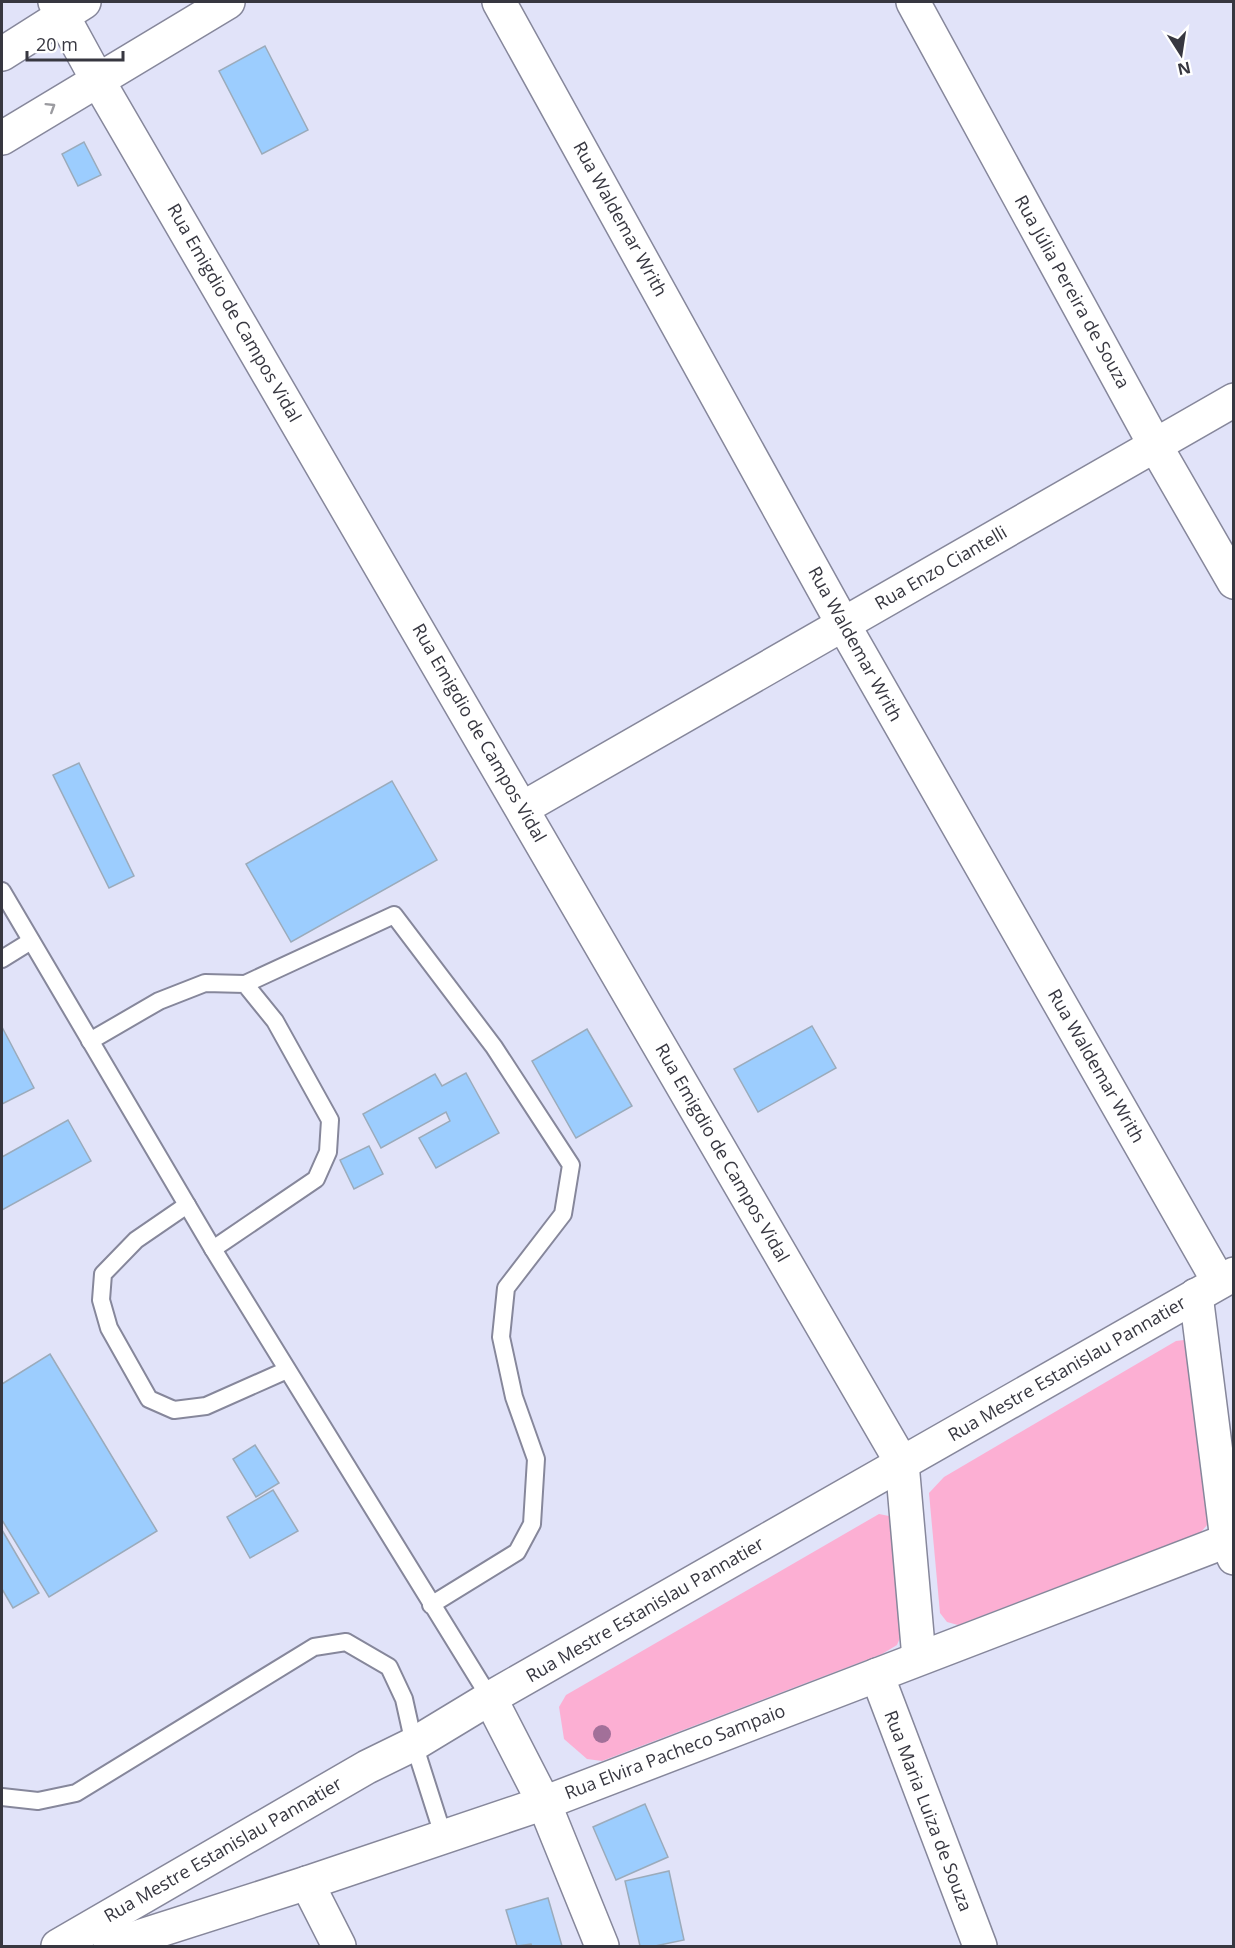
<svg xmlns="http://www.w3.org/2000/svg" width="1235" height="1948" font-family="'Open Sans',sans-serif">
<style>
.green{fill:#fcafd3}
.building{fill:#9ccdfe;stroke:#9babbb;stroke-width:1.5}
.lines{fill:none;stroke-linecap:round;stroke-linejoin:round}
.lane-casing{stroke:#86879b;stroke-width:20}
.street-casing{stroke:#86879b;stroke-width:36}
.secondary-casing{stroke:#86879b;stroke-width:36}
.lane{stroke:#fff;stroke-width:16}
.street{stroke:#fff;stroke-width:33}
.secondary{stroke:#fff;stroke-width:33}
.tree{fill:#a27099}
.oneway{stroke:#9b9ba0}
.labels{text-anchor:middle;stroke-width:4.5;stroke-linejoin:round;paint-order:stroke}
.street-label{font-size:18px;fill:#373740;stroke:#fff}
</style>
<rect width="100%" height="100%" fill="#e1e3f9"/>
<g class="green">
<path d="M1192,1339L1216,1515L1201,1532L958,1625L947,1622L940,1613L929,1493L944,1477L1176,1341Z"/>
<path d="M879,1514L889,1516L897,1526L905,1626L897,1645L882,1654L602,1761L587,1759L564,1739L559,1707L566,1695Z"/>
</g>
<g class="building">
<path d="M265,46L308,130L262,154L219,71Z"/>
<path d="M84,142L101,175L78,186L62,154Z"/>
<path d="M79,763L134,876L109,888L53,775Z"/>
<path d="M392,781L437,860L291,942L246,864Z"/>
<path d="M812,1026L836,1068L758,1112L734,1069Z"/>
<path d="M2,1027L34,1088L2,1104Z"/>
<path d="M587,1029L632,1106L576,1138L532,1061Z"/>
<path d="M466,1073L499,1133L436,1168L419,1138L450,1121L446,1112L381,1148L363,1114L435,1074L442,1086Z"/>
<path d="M68,1120L91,1161L2,1210V1157Z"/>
<path d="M369,1146L383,1174L354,1189L340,1160Z"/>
<path d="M50,1354L157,1531L49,1597L2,1520V1384Z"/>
<path d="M255,1445L279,1483L256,1497L233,1459Z"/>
<path d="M273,1490L298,1531L250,1558L227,1517Z"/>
<path d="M2,1530L39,1593L13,1608L2,1589Z"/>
<path d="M645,1804L668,1857L616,1880L593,1827Z"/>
<path d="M669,1871L684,1940L655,1946H640L625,1881Z"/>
<path d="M548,1898L562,1946H532L531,1944L517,1946L506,1910Z"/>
</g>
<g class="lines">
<defs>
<g id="lane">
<path d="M2,891L213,1249L490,1698"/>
<path d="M2,959L31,941"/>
<path d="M245,984L394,915L494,1047L571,1165L563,1214L506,1288L501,1337L514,1397L536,1459L532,1524L517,1552L431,1605"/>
<path d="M90,1041L159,1001L205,983L245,984L275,1021L330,1120L328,1152L316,1179L213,1249"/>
<path d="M187,1205L136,1240L103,1274L101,1300L109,1328L149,1399L174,1410L206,1406L287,1370"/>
<path d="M2,1797L38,1801L76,1793L314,1647L346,1642L389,1667L404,1699L414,1744L444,1838"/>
</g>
<g id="street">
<path d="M55,2L97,79L902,1463L919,1658"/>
<path d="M499,2L843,624L1219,1282"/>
<path d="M913,2L1155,445L1234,582"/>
<path d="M523,808L1234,400"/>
<path d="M1196,1295L1227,1540L1234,1558"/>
<path d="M877,1675L980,1946"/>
<path d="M490,1698L544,1803L602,1946"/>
<path d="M307,1883L339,1946"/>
<path d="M110,1946L307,1883L544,1803L1234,1538"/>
</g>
<g id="secondary">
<path d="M2,54L84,2"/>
<path d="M2,138L228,2"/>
<path d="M58,1946L367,1767L414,1744L490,1698L1234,1274"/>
</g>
</defs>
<use href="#lane" class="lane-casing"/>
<use href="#street" class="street-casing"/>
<use href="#secondary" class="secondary-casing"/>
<use href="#lane" class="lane"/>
<use href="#street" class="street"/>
<use href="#secondary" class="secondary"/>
</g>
<circle class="tree" cx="602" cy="1734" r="9"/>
<defs><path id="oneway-chevron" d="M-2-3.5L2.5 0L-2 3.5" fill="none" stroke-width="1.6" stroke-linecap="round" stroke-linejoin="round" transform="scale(1.5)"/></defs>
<use class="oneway" href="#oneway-chevron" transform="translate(51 107) rotate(-32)"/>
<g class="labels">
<g class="street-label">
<text transform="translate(620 219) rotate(61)" y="6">Rua Waldemar Writh</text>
<text transform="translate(1072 292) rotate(61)" y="6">Rua Júlia Pereira de Souza</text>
<text transform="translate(234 313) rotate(60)" y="6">Rua Emigdio de Campos Vidal</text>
<text transform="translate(941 568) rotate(-30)" y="6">Rua Enzo Ciantelli</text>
<text transform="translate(855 644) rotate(61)" y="6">Rua Waldemar Writh</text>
<text transform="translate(479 733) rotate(60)" y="6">Rua Emigdio de Campos Vidal</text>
<text transform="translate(1096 1066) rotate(60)" y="6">Rua Waldemar Writh</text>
<text transform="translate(722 1153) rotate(60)" y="6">Rua Emigdio de Campos Vidal</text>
<text transform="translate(1067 1369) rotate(-30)" y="6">Rua Mestre Estanislau Pannatier</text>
<text transform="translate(645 1610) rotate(-30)" y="6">Rua Mestre Estanislau Pannatier</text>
<text transform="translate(675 1752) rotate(-21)" y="6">Rua Elvira Pacheco Sampaio</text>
<text transform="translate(928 1811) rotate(69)" y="6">Rua Maria Luiza de Souza</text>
<text transform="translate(223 1850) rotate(-30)" y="6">Rua Mestre Estanislau Pannatier</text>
</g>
</g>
<rect width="1235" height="1948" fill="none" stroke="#373740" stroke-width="6"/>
<g transform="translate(1181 54) rotate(168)" stroke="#ffffff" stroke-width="4.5" paint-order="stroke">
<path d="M0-4.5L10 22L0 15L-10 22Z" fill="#373740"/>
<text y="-9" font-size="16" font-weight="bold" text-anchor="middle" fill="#373740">N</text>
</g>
<path d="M27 51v9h96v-9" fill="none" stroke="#373740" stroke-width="3"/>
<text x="36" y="51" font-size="18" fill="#373740" stroke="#ffffff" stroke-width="4.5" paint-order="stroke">20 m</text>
</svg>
